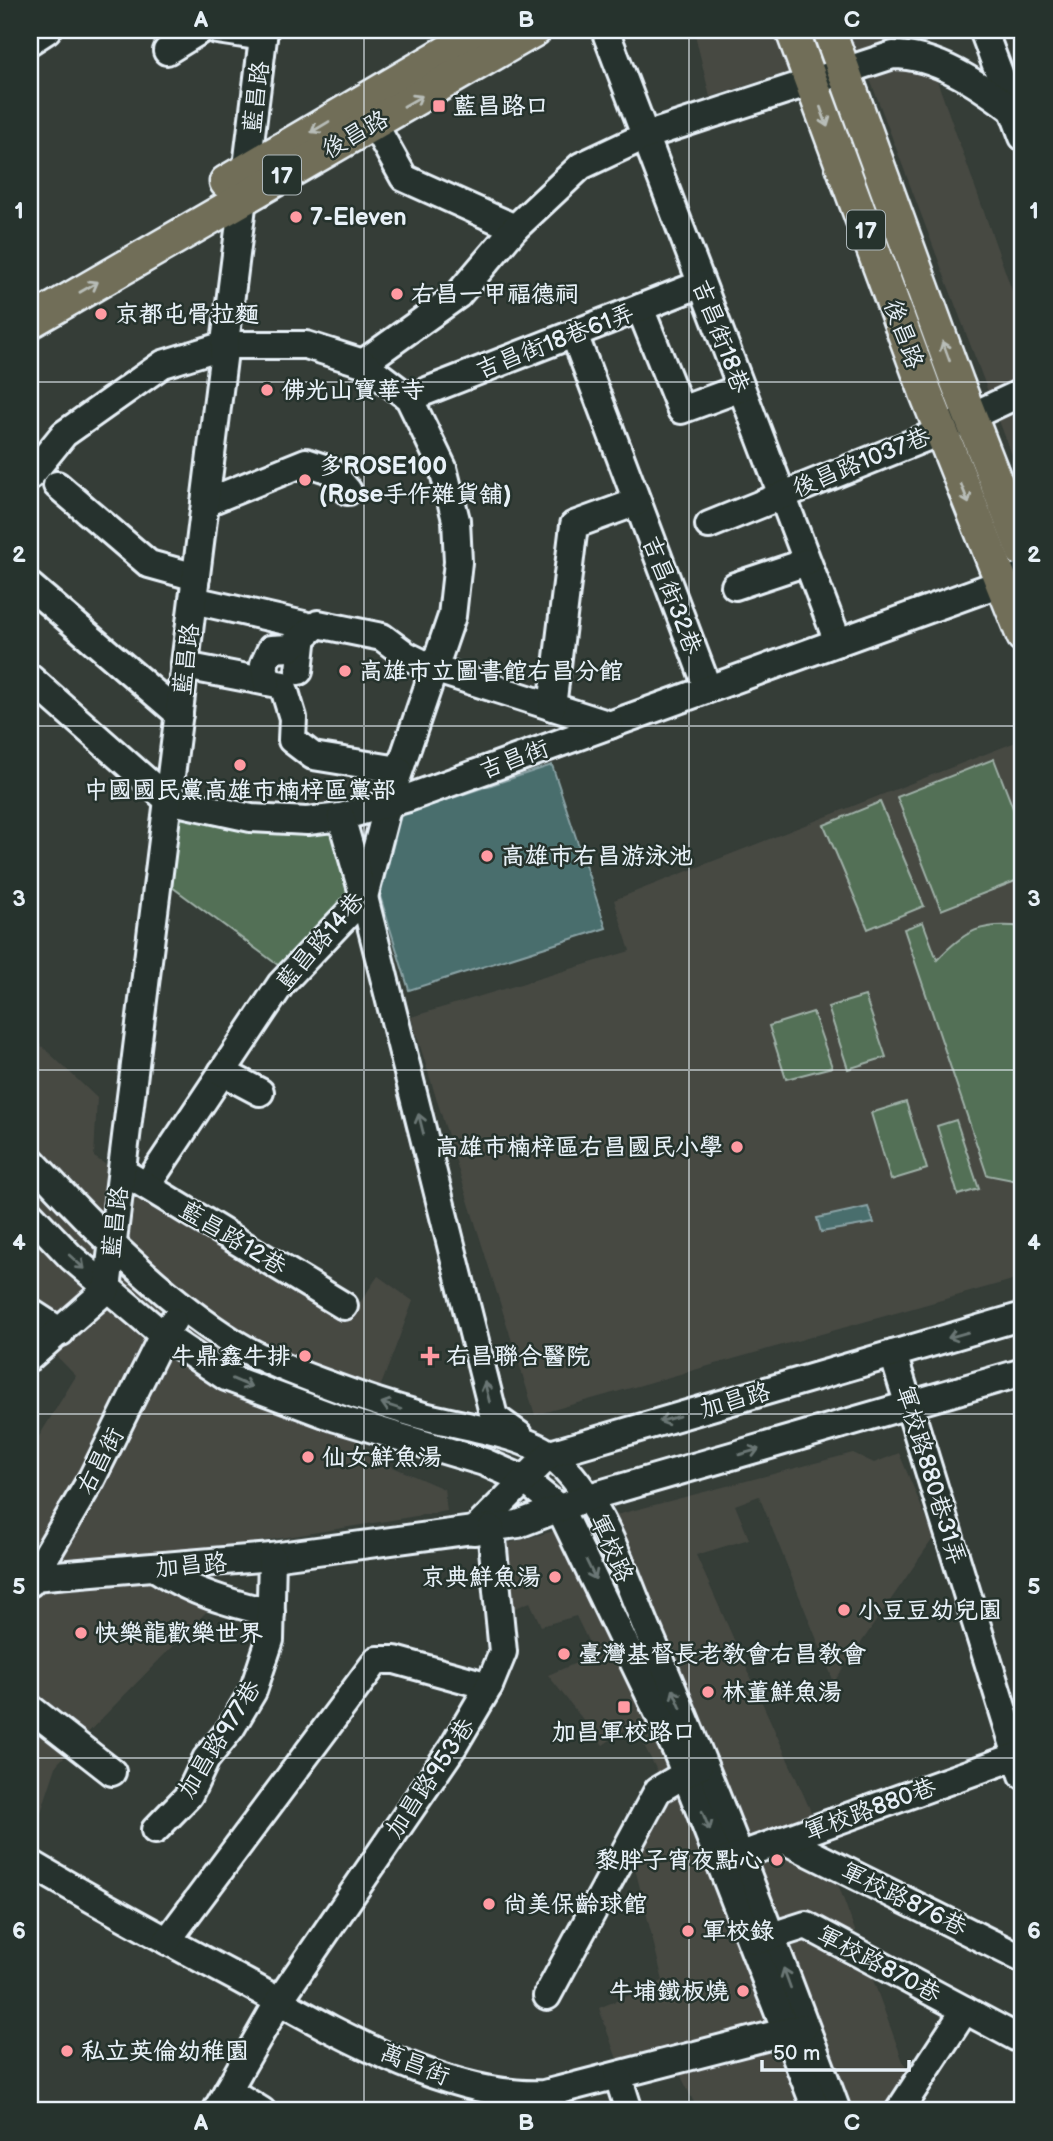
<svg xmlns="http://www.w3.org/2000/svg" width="1053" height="2141" font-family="'Balsamiq Sans','LXGW WenKai TC',sans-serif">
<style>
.built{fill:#474943}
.green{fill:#536f56;stroke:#9eb0a7;stroke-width:2}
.water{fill:#4a6e6d;stroke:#89a2a5;stroke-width:2}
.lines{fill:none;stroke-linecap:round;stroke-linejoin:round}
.minor-casing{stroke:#e8f1f8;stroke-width:32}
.major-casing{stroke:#e8f1f8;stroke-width:37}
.minor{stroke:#26332d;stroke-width:26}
.major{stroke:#716e59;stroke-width:32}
.oneway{stroke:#b8bdb8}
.oneway2{stroke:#6a7674}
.grid{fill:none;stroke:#e8f1f8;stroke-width:2;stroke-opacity:0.55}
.poi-dot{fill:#ff9aa2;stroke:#26332d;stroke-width:2.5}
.labels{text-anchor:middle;stroke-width:5;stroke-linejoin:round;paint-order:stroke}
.shield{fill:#26332d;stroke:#aeb8bb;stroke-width:2}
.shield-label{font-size:23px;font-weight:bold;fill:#e8f1f8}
.street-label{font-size:24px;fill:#e8f1f8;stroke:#26332d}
.poi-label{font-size:24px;font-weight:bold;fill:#e8f1f8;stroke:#26332d;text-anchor:start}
.neatline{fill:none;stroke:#e8f1f8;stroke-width:2.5}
.grid-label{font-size:23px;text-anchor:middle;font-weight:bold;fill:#e8f1f8}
</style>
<rect width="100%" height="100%" fill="#353d37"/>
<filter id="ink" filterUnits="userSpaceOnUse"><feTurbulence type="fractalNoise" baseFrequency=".0143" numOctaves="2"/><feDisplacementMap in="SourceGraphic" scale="14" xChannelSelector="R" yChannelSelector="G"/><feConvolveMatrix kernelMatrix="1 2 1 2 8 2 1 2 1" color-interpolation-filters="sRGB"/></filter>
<g filter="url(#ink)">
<g class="built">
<path d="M694,30H919L1019,310H1023V484L859,50L710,97Z"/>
<path d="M1021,740L1023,1277L535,1415L411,1017L630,951L614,900Z"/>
<path d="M30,1035L97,1098L94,1157L348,1320L378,1276L413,1301L356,1451L444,1489L447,1511L98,1568L172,1590L211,1607L57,1764L30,1845V1451L76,1376L30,1329Z"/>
<path d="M853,1453L874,1463L899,1453L934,1537L834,1682L759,1496L735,1505L749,1539L696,1555L813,1816L902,2059L925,2111H698L679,2072L626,2085L599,2008L663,1981L634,1864L665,1786L633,1724L603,1745L548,1675L595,1655L576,1616L541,1626L530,1602L508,1611L501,1545Z"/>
</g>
<g class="green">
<path d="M994,759L1023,834V878L941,910L897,797Z"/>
<path d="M880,802L924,906L868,929L824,825Z"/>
<path d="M175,810L337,826L354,895L282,968L168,884Z"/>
<path d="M923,922L937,960C965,930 982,922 1023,927V1182L987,1175L904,929Z"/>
<path d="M865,996L886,1057L848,1069L828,1007Z"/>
<path d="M813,1012L832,1067L786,1079L769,1026Z"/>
<path d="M906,1102L927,1169L891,1180L871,1113Z"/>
<path d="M956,1120L979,1189L958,1195L937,1126Z"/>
</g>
<g class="water">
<path d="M552,765L606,928L409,990L380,896L401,815Z"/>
<path d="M868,1207L874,1223L821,1232L817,1218Z"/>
</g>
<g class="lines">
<defs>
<g id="minor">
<path d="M217,30L263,37"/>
<path d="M605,30L838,642"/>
<path d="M983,30L1023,137"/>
<path d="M30,41L47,30"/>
<path d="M167,51L201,30"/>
<path d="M374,124L404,178L515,228"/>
<path d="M640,308L681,410L741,388"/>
<path d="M574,334L708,689"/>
<path d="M363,363L458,295L515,228L581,166L645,136L893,55C937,55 978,84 1012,109"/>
<path d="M409,398L701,284"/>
<path d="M30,476L64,434L163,364L225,345H306L363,363L409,398L443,468L456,520L458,562L452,616L388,804L364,897L281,984L147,1185"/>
<path d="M57,485L149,564L196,577"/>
<path d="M205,503L306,462L330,470L348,491"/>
<path d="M709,525L925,438L1023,392"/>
<path d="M30,586L179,714"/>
<path d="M735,586L807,562"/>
<path d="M193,600L304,625L299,671"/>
<path d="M185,666L283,685L293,718L292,740L313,756L399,770"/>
<path d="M30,678L168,800L251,818L307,821L341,817L408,798L1023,575"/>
<path d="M267,682L264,664L271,649L290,648L318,624L382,637L406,655L434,669L610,725"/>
<path d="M552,707L574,525L637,502"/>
<path d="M341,817L364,897L494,1417L519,1435"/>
<path d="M222,1072L260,1092"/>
<path d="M30,1159C90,1224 158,1295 233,1342C265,1362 302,1375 337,1388C364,1398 392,1407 420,1415C456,1425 525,1434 553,1457C603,1499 626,1580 651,1638C718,1794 778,1952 837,2111"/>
<path d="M130,1176L344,1306"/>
<path d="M30,1214L71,1257L163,1335L226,1377L336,1418L484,1462L523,1479L560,1509L676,1750L817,2111"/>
<path d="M30,1312L61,1332"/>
<path d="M893,1354L1023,1775"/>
<path d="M30,1357L107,1289L264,30"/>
<path d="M474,1531L550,1454L1023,1316"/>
<path d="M157,1569C193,1593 230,1603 271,1613"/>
<path d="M33,1577L272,1557L518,1524L589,1497L1023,1372"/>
<path d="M30,1583L92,1478L163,1335L173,1321"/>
<path d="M30,1708L112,1772"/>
<path d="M155,1830L189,1795L206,1759L231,1728L253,1691L270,1640L272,1557"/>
<path d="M784,1840L1023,1959"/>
<path d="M725,1861L1023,1754"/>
<path d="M30,1863C99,1904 169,1942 239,1979C325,2026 445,2099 544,2094L804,2027"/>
<path d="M167,1941L377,1660H395L489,1686"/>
<path d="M756,1941L806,1925L1023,2041"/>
<path d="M547,1996L658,1790L699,1766"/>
<path d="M618,2076L629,2111"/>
<path d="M228,2090L262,2111"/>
<path d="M216,2111L279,2001L453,1747L489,1686L503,1652L491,1529"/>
<path d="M899,2111L965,2010"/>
</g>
<g id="major">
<path d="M792,30L926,393L1023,636"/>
<path d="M829,30L957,382L1023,551"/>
<path d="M226,182L484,30"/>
<path d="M30,322L535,30"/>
</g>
</defs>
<use href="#minor" class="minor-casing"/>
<use href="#major" class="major-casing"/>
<use href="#minor" class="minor"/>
<use href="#major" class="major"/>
</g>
<defs><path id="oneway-shaft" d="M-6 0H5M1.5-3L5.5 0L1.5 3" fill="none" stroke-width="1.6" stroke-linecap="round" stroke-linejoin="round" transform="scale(1.75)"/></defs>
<g class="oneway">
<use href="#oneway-shaft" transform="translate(413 101) rotate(-30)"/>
<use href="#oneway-shaft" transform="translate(824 117) rotate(70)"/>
<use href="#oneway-shaft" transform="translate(320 127) rotate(149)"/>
<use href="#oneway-shaft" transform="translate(89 287) rotate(-30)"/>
<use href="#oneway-shaft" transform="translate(946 351) rotate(-110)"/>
<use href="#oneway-shaft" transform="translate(965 494) rotate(68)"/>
</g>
<g class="oneway2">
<use href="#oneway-shaft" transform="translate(421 1124) rotate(-104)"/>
<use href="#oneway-shaft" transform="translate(77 1262) rotate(42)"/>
<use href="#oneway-shaft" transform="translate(958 1335) rotate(164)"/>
<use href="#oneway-shaft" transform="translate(242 1383) rotate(23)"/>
<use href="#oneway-shaft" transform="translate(487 1392) rotate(-104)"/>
<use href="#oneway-shaft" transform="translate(391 1406) rotate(-162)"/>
<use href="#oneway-shaft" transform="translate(669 1419) rotate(164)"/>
<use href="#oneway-shaft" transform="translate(749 1452) rotate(-16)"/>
<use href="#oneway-shaft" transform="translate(591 1570) rotate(64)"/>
<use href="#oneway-shaft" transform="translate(677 1699) rotate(-113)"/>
<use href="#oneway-shaft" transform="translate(706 1821) rotate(68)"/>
<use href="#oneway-shaft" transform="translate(787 1978) rotate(-110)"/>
</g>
</g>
<path class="grid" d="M364,30V2111M689,30V2111M30,382H1023M30,726H1023M30,1070H1023M30,1414H1023M30,1758H1023"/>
<g class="poi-dot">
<rect x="432" y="99" width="14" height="14" rx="3.5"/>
<circle cx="296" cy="217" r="7"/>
<circle cx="397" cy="294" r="7"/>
<circle cx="101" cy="314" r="7"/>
<circle cx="267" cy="390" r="7"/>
<circle cx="305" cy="480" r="7"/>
<circle cx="345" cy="671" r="7"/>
<circle cx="240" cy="765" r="7"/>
<circle cx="487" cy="856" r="7"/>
<circle cx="737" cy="1147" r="7"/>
<circle cx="305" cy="1356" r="7"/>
<path d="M426.5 1345.5h7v7h7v7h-7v7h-7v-7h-7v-7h7z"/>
<circle cx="308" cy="1457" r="7"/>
<circle cx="555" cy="1577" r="7"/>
<circle cx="844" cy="1610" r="7"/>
<circle cx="81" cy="1633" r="7"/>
<circle cx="564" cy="1654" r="7"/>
<circle cx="708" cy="1692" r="7"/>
<rect x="617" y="1700" width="14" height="14" rx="3.5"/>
<circle cx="777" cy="1860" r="7"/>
<circle cx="489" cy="1904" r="7"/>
<circle cx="688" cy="1931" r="7"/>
<circle cx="743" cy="1991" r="7"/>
<circle cx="67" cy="2051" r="7"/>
</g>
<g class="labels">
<g class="shield">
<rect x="263" y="155.5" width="38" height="39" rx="5"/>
<rect x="847" y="210.5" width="38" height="39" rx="5"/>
</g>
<g class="shield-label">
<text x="282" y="183">17</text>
<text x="866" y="238">17</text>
</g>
<g class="street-label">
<text transform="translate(256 97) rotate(-83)" y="8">藍昌路</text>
<text transform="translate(355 134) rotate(-29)" y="8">後昌路</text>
<text transform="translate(904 334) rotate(70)" y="8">後昌路</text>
<text transform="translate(721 336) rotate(69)" y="8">吉昌街18巷</text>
<text transform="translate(555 341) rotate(-21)" y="8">吉昌街18巷61弄</text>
<text transform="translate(861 462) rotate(-22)" y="8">後昌路1037巷</text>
<text transform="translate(672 595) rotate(69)" y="8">吉昌街32巷</text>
<text transform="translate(186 659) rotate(-83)" y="8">藍昌路</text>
<text transform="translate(514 759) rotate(-20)" y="8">吉昌街</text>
<text transform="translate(320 941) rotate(-49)" y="8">藍昌路14巷</text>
<text transform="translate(115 1222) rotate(-83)" y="8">藍昌路</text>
<text transform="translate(233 1238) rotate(31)" y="8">藍昌路12巷</text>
<text transform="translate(735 1400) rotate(-16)" y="8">加昌路</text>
<text transform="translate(100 1461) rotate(-62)" y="8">右昌街</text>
<text transform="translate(931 1475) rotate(73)" y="8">軍校路880巷31弄</text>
<text transform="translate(612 1548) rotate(66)" y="8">軍校路</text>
<text transform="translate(191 1565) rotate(-5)" y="8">加昌路</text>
<text transform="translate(219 1739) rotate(-58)" y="8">加昌路977巷</text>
<text transform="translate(430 1778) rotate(-56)" y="8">加昌路953巷</text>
<text transform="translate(870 1809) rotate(-20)" y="8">軍校路880巷</text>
<text transform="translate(904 1899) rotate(26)" y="8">軍校路876巷</text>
<text transform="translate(879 1964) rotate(28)" y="8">軍校路870巷</text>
<text transform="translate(415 2064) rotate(22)" y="8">萬昌街</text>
</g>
<g class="poi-label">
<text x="453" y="114">藍昌路口</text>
<text x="310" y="225">7-Eleven</text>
<text x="411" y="302">右昌一甲福德祠</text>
<text x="115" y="322">京都屯骨拉麵</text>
<text x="281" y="398">佛光山寶華寺</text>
<text x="319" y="474">多ROSE100<tspan x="319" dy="28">(Rose手作雜貨舖)</tspan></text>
<text x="359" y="679">高雄市立圖書館右昌分館</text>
<text x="240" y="798" text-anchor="middle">中國國民黨高雄市楠梓區黨部</text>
<text x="501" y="864">高雄市右昌游泳池</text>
<text x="723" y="1155" text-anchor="end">高雄市楠梓區右昌國民小學</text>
<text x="291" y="1364" text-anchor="end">牛鼎鑫牛排</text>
<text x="446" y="1364">右昌聯合醫院</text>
<text x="322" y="1465">仙女鮮魚湯</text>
<text x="541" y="1585" text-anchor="end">京典鮮魚湯</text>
<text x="858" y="1618">小豆豆幼兒園</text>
<text x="95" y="1641">快樂龍歡樂世界</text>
<text x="578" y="1662">臺灣基督長老教會右昌教會</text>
<text x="722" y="1700">林董鮮魚湯</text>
<text x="624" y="1740" text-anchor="middle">加昌軍校路口</text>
<text x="763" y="1868" text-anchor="end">黎胖子宵夜點心</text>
<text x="503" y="1912">尚美保齡球館</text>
<text x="702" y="1939">軍校錄</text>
<text x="729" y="1999" text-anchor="end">牛埔鐵板燒</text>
<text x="81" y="2059">私立英倫幼稚園</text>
</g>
</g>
<rect width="1053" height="2141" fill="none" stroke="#26332d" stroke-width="77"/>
<path d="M762 2060v10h147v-10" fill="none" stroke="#e8f1f8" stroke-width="3.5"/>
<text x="773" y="2060" font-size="21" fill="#e8f1f8" stroke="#26332d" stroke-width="5" paint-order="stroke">50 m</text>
<rect x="38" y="38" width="976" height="2064" class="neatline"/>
<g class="grid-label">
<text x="201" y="27">A</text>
<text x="526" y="27">B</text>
<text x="852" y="27">C</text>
<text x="19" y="218">1</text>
<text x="1034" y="218">1</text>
<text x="19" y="562">2</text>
<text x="1034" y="562">2</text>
<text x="19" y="906">3</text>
<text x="1034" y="906">3</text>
<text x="19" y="1250">4</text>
<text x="1034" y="1250">4</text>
<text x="19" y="1594">5</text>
<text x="1034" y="1594">5</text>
<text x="19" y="1938">6</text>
<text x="1034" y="1938">6</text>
<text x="201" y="2130">A</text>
<text x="526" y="2130">B</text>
<text x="852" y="2130">C</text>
</g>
</svg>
